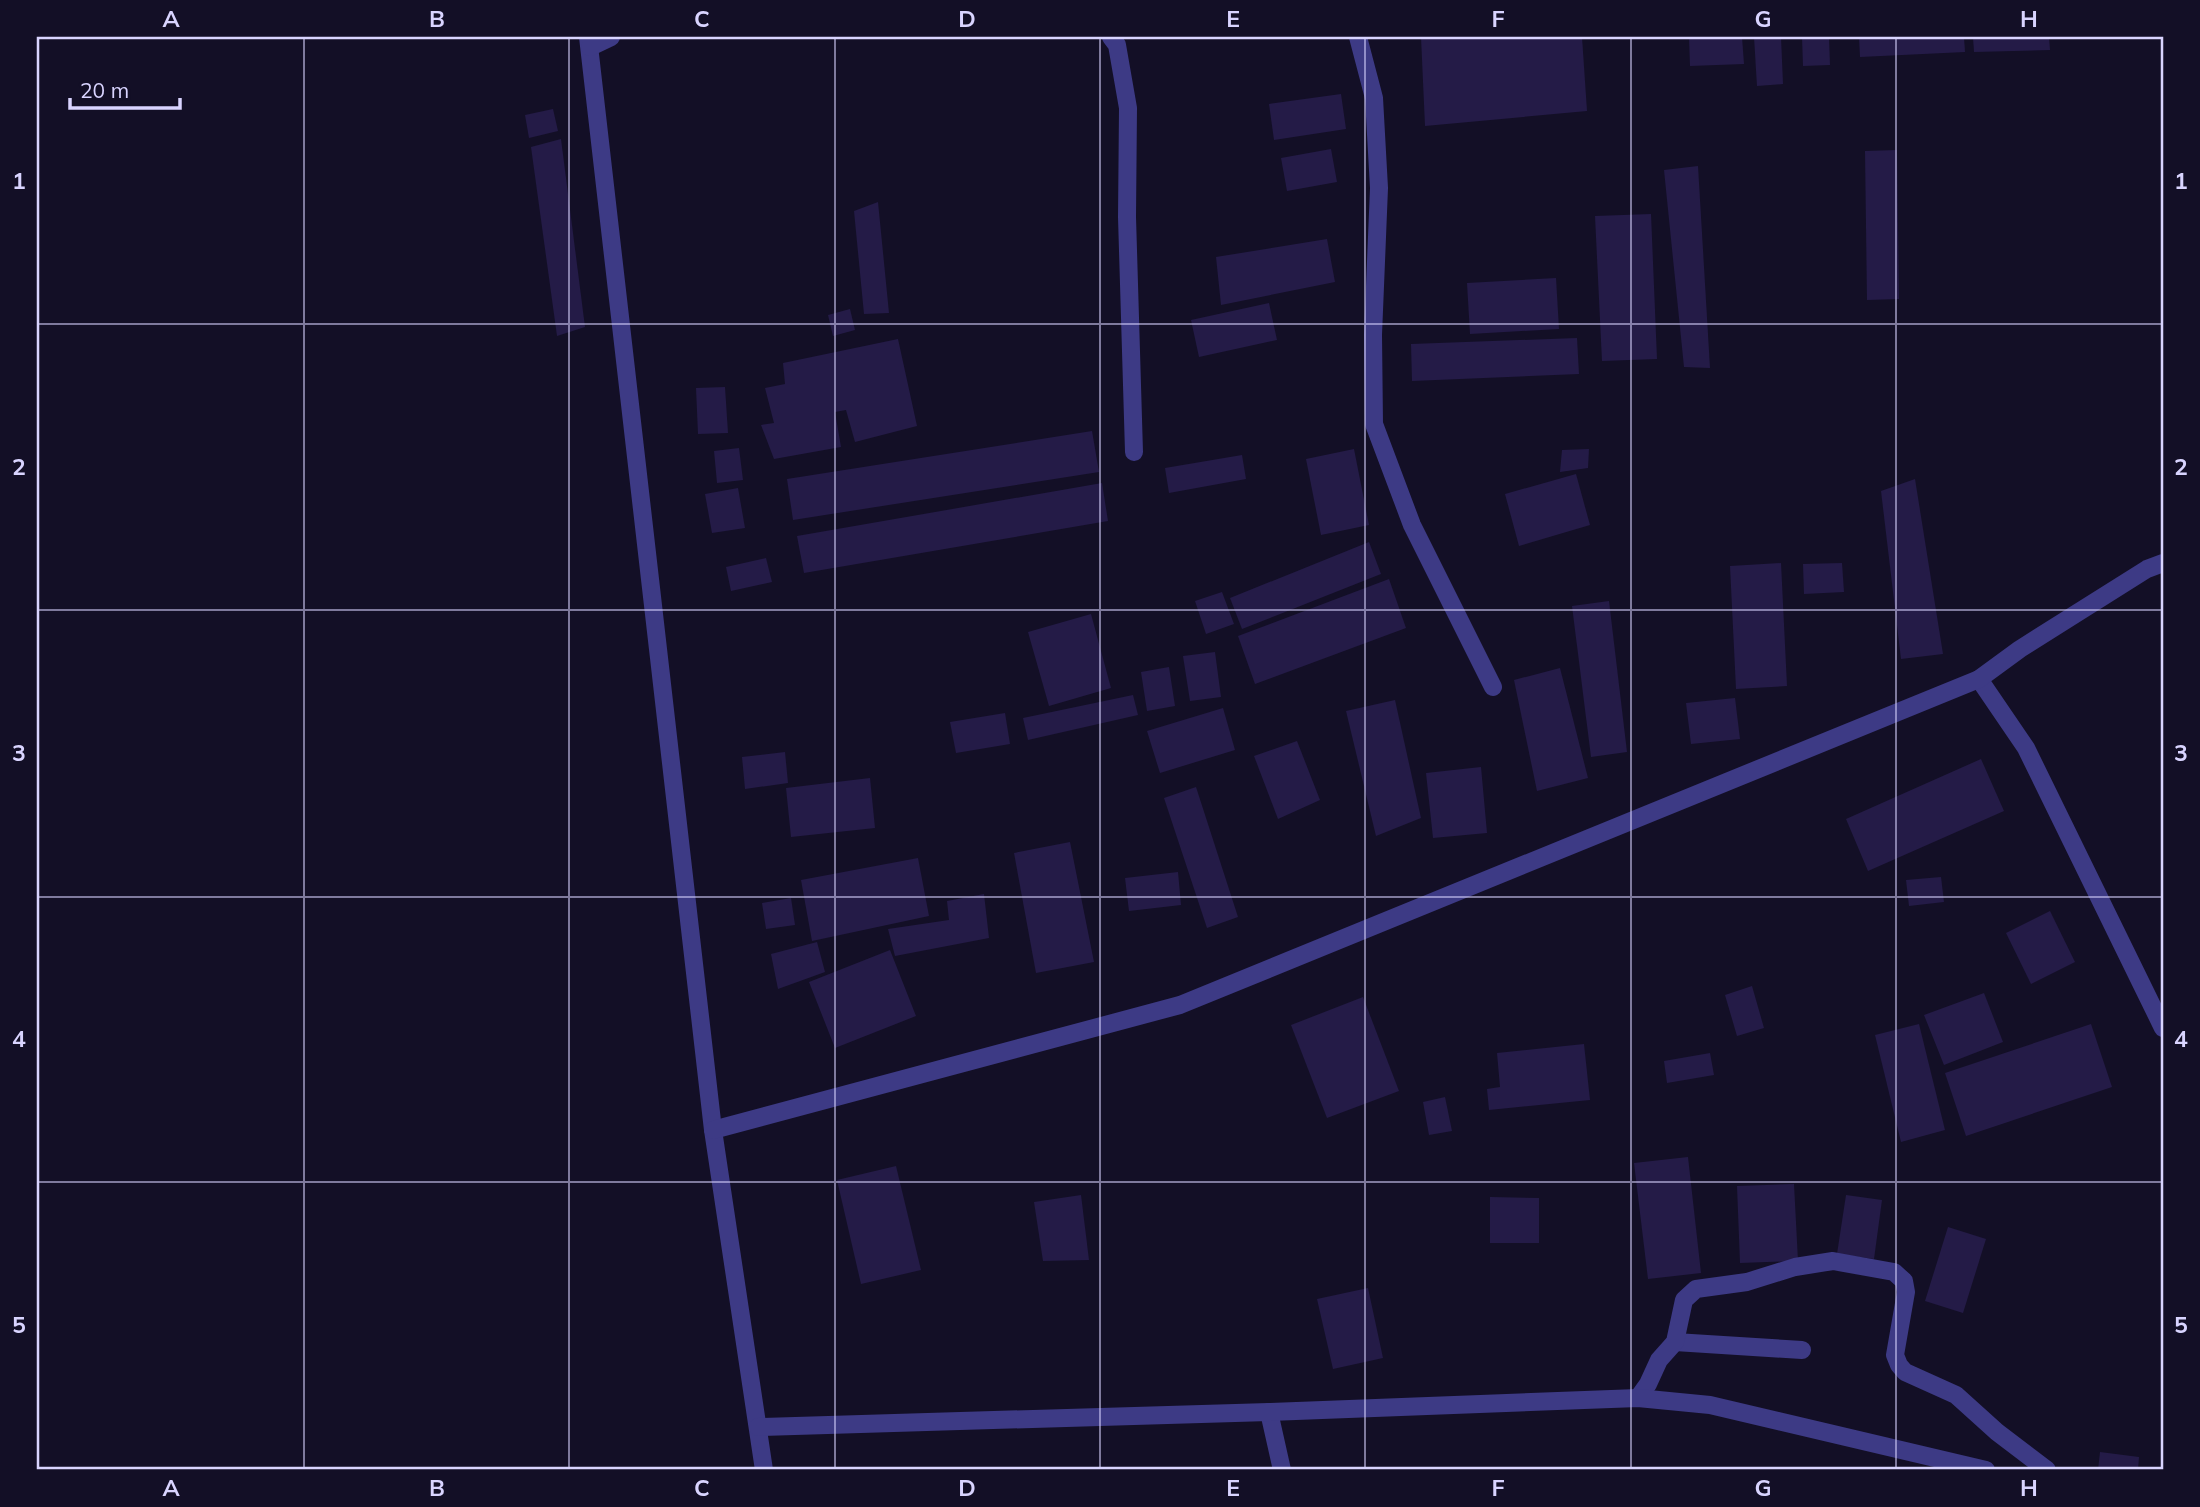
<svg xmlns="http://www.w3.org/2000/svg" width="2200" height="1507" font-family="Mulish,sans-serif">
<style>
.building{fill:#241b47}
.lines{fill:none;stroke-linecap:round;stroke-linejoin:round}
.lane{stroke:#3d3a85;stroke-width:18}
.street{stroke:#3d3a85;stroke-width:18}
.grid{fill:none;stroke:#d9d4ff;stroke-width:2;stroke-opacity:0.55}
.neatline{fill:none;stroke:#d9d4ff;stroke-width:2.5}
.grid-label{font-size:23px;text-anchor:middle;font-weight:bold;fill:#d9d4ff}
</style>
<rect width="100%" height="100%" fill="#130f26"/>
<g class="building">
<path d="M1421,37H1582L1587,111L1425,126Z"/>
<path d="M1689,37H1742L1744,64L1690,66Z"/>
<path d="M1754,37H1781L1783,84L1757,86Z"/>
<path d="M1802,37H1829L1830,65L1803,66Z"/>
<path d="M1859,37H1964L1965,52L1860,57Z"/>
<path d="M1973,37H2049L2050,50L1974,52Z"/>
<path d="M1341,94L1346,129L1274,140L1269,104Z"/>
<path d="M553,109L558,131L529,138L525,115Z"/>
<path d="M561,139L585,327L557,336L531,147Z"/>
<path d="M1331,149L1337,182L1287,191L1281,158Z"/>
<path d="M1897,150L1899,299L1867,300L1865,151Z"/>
<path d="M1698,166L1710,368L1684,367L1664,170Z"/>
<path d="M878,202L889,313L864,314L854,211Z"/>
<path d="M1651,214L1657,359L1602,361L1595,216Z"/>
<path d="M1327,239L1335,282L1221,305L1216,257Z"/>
<path d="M1556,278L1559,329L1470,334L1467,283Z"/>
<path d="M1269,303L1277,340L1199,357L1191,320Z"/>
<path d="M850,309L855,330L833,336L828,315Z"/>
<path d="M1577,338L1579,374L1412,381L1411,344Z"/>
<path d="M898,339L917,426L855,442L846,410L835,412L841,447L774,459L761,425L774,423L765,388L785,384L783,363Z"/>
<path d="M725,387L728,433L698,434L696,388Z"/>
<path d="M1092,431L1099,472L793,520L787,479Z"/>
<path d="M739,448L743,480L717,483L714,451Z"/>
<path d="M1354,449L1369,525L1321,535L1306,459Z"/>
<path d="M1589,449L1588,468L1560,472L1562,450Z"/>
<path d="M1242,455L1246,479L1169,493L1165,468Z"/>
<path d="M1576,474L1590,525L1519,546L1505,494Z"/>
<path d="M1915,479L1943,654L1901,659L1881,491Z"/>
<path d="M1102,483L1108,521L804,573L797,536Z"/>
<path d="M738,488L745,528L712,533L705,494Z"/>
<path d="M1369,542L1381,574L1242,629L1230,598Z"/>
<path d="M766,558L772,582L731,591L726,567Z"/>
<path d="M1781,563L1787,686L1736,689L1730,566Z"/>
<path d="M1842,563L1844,592L1804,594L1803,564Z"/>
<path d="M1389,579L1406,628L1255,684L1238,636Z"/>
<path d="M1222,592L1234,624L1206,634L1195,601Z"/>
<path d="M1609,601L1627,752L1591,757L1572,606Z"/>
<path d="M1091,614L1111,688L1049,706L1028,632Z"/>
<path d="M1215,652L1221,697L1190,701L1183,656Z"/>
<path d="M1169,667L1175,706L1147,711L1141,672Z"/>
<path d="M1560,668L1588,778L1537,791L1514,680Z"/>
<path d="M1133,695L1138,715L1028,740L1023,718Z"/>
<path d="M1735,698L1740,739L1691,744L1686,703Z"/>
<path d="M1395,700L1421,818L1376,836L1346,711Z"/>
<path d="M1223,708L1235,750L1160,773L1147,731Z"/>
<path d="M1005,713L1010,744L956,753L950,722Z"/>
<path d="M1297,741L1320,800L1278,819L1254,756Z"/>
<path d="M785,752L788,783L745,789L742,757Z"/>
<path d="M1981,759L2004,811L1868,871L1846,819Z"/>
<path d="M1481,767L1487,833L1433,838L1426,773Z"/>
<path d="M870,778L875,828L791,837L786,788Z"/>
<path d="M1196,787L1238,917L1207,928L1164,798Z"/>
<path d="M1070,842L1094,962L1036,973L1014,853Z"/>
<path d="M918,858L929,916L812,941L801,880Z"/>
<path d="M1178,872L1181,905L1129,911L1125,878Z"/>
<path d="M1941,877L1944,902L1909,906L1906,880Z"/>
<path d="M984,894L989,938L895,956L888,929L949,920L947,901Z"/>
<path d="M791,898L795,925L766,929L762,903Z"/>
<path d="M2050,911L2075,962L2031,984L2006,933Z"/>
<path d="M817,942L825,972L778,989L771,954Z"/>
<path d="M890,950L916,1016L835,1048L809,982Z"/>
<path d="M1752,986L1764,1028L1737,1036L1725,995Z"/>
<path d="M1984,993L2003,1042L1944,1065L1924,1015Z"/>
<path d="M1363,997L1399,1091L1327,1118L1291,1025Z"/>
<path d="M1919,1024L1945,1130L1901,1142L1875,1035Z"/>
<path d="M2091,1024L2112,1087L1966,1136L1945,1073Z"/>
<path d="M1584,1044L1590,1100L1489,1110L1487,1089L1500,1087L1497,1053Z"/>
<path d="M1710,1053L1714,1075L1667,1083L1664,1061Z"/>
<path d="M1445,1097L1452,1131L1429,1135L1423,1102Z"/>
<path d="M1688,1157L1701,1273L1648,1279L1634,1163Z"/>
<path d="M896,1166L921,1270L861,1284L837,1180Z"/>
<path d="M1794,1184L1798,1261L1740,1263L1737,1186Z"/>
<path d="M1081,1195L1089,1260L1043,1261L1034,1202Z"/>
<path d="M1846,1195L1882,1200L1874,1259L1837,1254Z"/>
<path d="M1490,1197L1539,1198V1243H1490Z"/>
<path d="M1948,1227L1986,1239L1963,1313L1925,1301Z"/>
<path d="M1368,1288L1383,1358L1333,1369L1317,1299Z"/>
<path d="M2100,1452L2139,1457L2138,1470H2098Z"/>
</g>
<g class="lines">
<path class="lane" d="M1111,37L1117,45L1128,108L1127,217L1134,452"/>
<g class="street">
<path d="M588,37L713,1130L764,1470"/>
<path d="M1358,37L1374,98L1379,188L1373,335L1374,424L1412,525L1493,687"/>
<path d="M590,47L611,37"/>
<path d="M1979,679L2026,748L2163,1028"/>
<path d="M713,1130L1180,1005L1979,679L2020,649L2147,569L2163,563"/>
<path d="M1675,1342L1802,1350"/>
<path d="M1638,1398L1648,1384L1659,1360L1675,1342L1684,1300L1696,1289L1747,1282L1795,1267L1833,1261L1894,1272L1904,1281L1906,1292L1895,1355L1899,1365L1905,1372L1956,1395L1997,1432L2047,1470"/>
<path d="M1269,1412L1282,1470"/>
<path d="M758,1427L1269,1412L1638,1398L1710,1405L1986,1470"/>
</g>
</g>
<path class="grid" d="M304,37V1470M569,37V1470M835,37V1470M1100,37V1470M1365,37V1470M1631,37V1470M1896,37V1470M37,324H2163M37,610H2163M37,897H2163M37,1182H2163"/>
<rect width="2200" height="1507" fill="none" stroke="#130f26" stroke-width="77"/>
<path d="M70 98v10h110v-10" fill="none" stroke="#d9d4ff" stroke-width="3.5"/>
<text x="80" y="98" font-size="21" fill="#d9d4ff" stroke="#130f26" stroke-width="5" paint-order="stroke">20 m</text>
<rect x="38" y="38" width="2124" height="1430" class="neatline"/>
<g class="grid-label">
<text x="171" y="27">A</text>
<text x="437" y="27">B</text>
<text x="702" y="27">C</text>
<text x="967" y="27">D</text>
<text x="1233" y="27">E</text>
<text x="1498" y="27">F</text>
<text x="1763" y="27">G</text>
<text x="2029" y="27">H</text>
<text x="19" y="189">1</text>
<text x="2181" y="189">1</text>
<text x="19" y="475">2</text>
<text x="2181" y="475">2</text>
<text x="19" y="761">3</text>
<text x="2181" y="761">3</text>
<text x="19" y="1047">4</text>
<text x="2181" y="1047">4</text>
<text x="19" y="1333">5</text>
<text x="2181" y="1333">5</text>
<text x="171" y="1496">A</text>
<text x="437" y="1496">B</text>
<text x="702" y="1496">C</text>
<text x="967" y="1496">D</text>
<text x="1233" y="1496">E</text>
<text x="1498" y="1496">F</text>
<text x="1763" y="1496">G</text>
<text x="2029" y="1496">H</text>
</g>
</svg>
